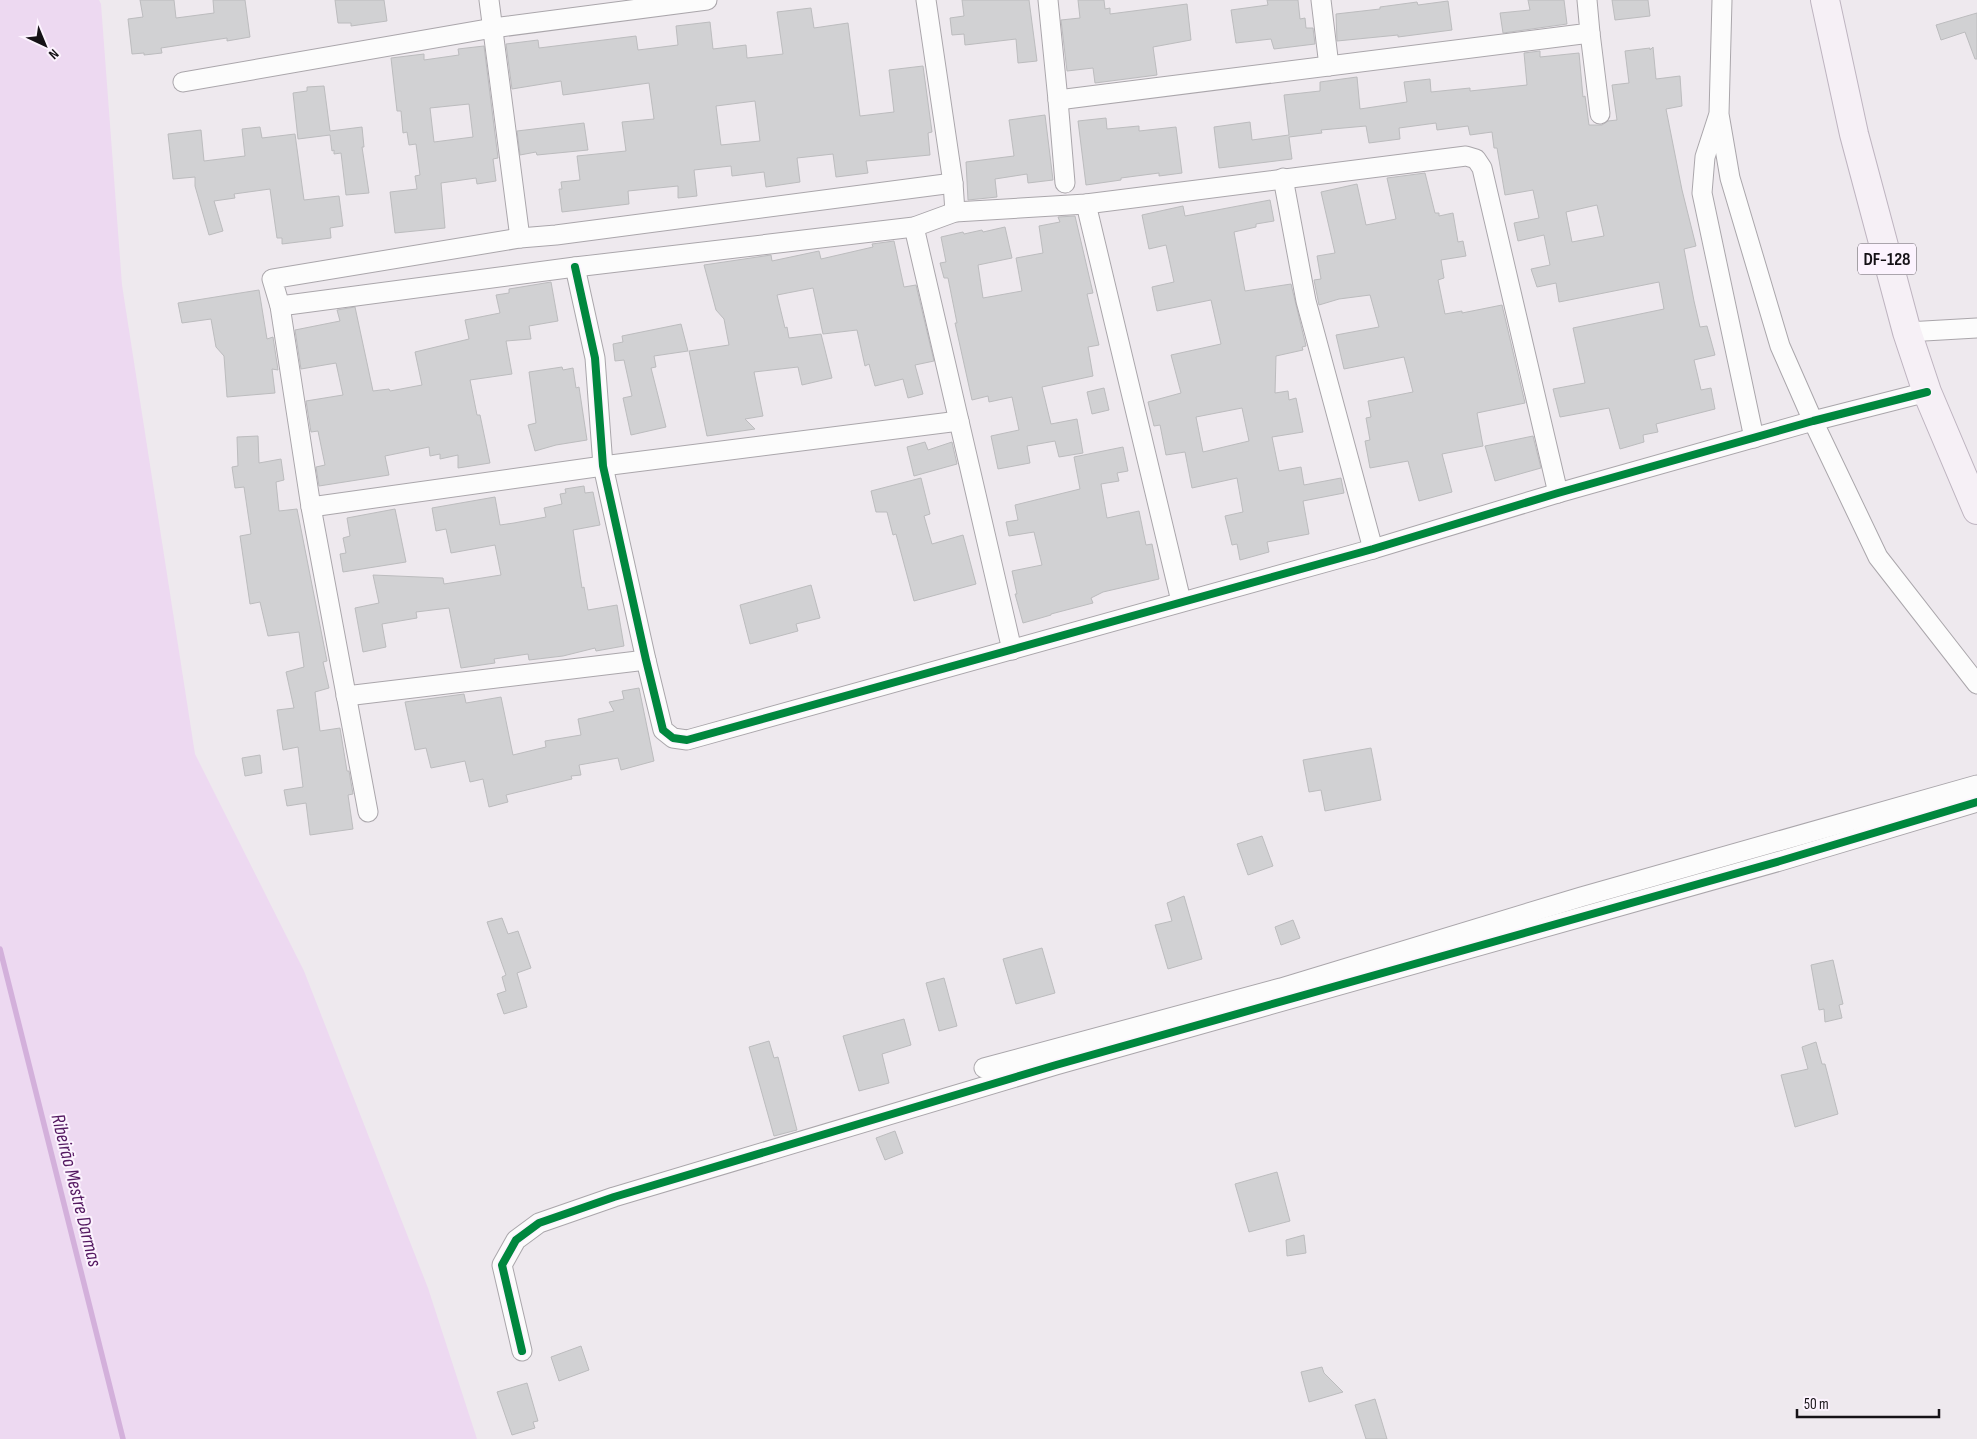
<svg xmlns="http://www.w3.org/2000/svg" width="1977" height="1439" font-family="'Sofia Sans Condensed',sans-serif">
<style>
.green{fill:#edd9f1}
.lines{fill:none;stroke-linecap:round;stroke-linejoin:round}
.stream{stroke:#d3b0db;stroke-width:5.5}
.building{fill:#d1d1d3;stroke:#bcbcbe;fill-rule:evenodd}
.minor-casing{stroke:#aaa6ab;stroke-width:21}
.primary-casing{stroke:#beb4c0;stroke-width:30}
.minor{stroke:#fcfcfc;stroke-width:19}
.primary{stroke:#f6f0f6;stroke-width:28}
.cycleway-casing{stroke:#fcf3fe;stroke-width:11}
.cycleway{stroke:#00873e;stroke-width:8}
.labels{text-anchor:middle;stroke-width:4;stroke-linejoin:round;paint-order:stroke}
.shield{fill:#fcf3fe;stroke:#5a565c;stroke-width:1}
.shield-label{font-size:18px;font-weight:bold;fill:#151216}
.water-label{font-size:20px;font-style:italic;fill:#541961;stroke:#fcf3fe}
</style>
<rect width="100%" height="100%" fill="#eee9ee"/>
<path class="green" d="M0,0H99L101,4L122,285L195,754L304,971L428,1288L477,1439H0Z"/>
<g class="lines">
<path class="stream" d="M0,949L123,1439"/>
</g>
<g class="building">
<path d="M140,0H174L176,18L214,13L213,0H245L250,37L227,41V38L161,48L162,53L144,55V53L132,54L128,19L143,17Z"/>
<path d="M335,0H384L387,21L351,26V23H338Z"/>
<path d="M962,0H1029L1037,61L1018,63L1016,39L965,45L964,34L952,35L950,18L964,16Z"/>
<path d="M1078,0H1104L1105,9L1110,8V14L1187,4L1191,40L1153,47L1157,75L1095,83L1093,68L1067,71L1061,20L1080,18Z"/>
<path d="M1267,0H1298L1300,19L1305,18L1306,28H1313L1315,44L1274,49L1271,39L1236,43L1231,10L1268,5Z"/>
<path d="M1528,0H1564L1567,24L1503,33L1500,13L1530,10Z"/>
<path d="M1612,0H1648L1650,16L1615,20Z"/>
<path d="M1448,1L1452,30L1398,37V35L1337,41L1336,14L1380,9V7L1417,2L1418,5Z"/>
<path d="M811,8L814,28L848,23L860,116L894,112L889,70L923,66L932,132L928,133L930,155L866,161L868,173L836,177L833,154L797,158L800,182L766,187L764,172L732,176L731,166L694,170L697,196L678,198V186L628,191L629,204L562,212L559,189H562L561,182L580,180L577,156L626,151L622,122L654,119L649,83L563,95L561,81L512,89L506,44L538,40L539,48L636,36L638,50L678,45L676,26L710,22L713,49L746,45L747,58L783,54L777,12ZM755,101L760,141L721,145L716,106Z"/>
<path d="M1977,13V59H1975L1965,32L1941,40L1936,25Z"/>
<path d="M484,46L498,158L493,159L496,181L477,184L476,178L441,183L445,228L395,233L390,192L417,189L415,176L420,175L416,144L409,145L407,132L403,133L401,111H397L391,58L424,54V60L459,55L458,49ZM469,104L473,137L434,142L430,108Z"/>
<path d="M1653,47L1656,79L1680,76L1682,106L1666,109L1682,190L1696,246L1684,249L1694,301L1700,327L1707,326L1715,355L1694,360L1701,390L1711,388L1715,409L1656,424L1658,432L1643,435L1644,442L1620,449L1609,408L1560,417L1553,389L1585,383L1573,328L1664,309L1659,282L1559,302L1556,283L1537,287L1531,269L1550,265L1544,235L1518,241L1514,223L1539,218L1533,190L1505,195L1497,148H1494L1492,132L1470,135L1468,126L1437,130L1436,123L1399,128L1400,139L1369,143L1366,126L1321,130L1322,133L1289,137L1292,159L1219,168L1214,127L1250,122L1252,140L1289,135L1284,95L1320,91V82L1357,77L1360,109L1407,102L1404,82L1430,79L1431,92L1470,88V91L1527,85L1524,53L1540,51V57L1579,53L1583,97L1585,96L1589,125H1602L1608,121L1617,120L1612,85L1629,83L1625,51L1650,48V50ZM1597,205L1604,236L1572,242L1566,212Z"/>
<path d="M324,86L330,131L362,127L364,147H362L369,193L346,195L341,153L334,154V150L332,151L330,135L298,139L293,93L307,91V87Z"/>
<path d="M1045,115L1053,180L1028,183L1027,174L995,179L997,197L968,200L966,162L1014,156L1009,120Z"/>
<path d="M1106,118L1107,129L1139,126V131L1176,127L1182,173L1159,176V173L1121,178V180L1086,185L1078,121Z"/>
<path d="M584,123L588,150L537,155L536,152L520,155L517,131Z"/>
<path d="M260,127L262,138L295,134L304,200L339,196L343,226L330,228L331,238L282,244V238H277L270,189L234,194L235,198L214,201L223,231L209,235L195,186V177L173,179L168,134L201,130L204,161L245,156L242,129Z"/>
<path d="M1425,173L1435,213H1439V216L1453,213L1458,242L1463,241L1466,256L1441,260L1444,278L1438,280L1445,314L1462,311V313L1502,305L1525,403L1477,413L1483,446L1442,454L1452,492L1419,501L1408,461L1370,468L1365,441L1370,440L1366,418L1371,417L1368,401L1413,392L1404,357L1344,369L1336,335L1379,327L1370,295L1339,299L1319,305L1314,280L1321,279L1317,256L1335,253L1321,192L1357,184L1366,225L1396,219L1387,178Z"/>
<path d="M1270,200L1274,221L1256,224V227L1234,232L1245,291L1291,284L1306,346L1302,347L1303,350L1276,356L1275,393L1288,391L1289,400L1296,398L1303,432L1272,437L1279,471L1301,467L1304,485L1341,478L1344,493L1303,501L1309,534L1267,542L1269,552L1240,560L1237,544L1232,545L1225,516L1243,512L1237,478L1192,488L1185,452L1166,455L1160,425L1154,426L1148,402L1181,393L1171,355L1221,344L1211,300L1157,311L1152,287L1174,282L1166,245L1149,249L1142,215L1183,206L1185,216ZM1242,408L1249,441L1203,452L1196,417Z"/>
<path d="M1075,216L1093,293L1087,294L1099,345L1088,347L1093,376L1042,387L1051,424L1077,419L1083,453L1059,457L1055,441L1027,446L1030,463L998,469L991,436L1019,430L1012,397L989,402L988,396L972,400L955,323H957L948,278H944L940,263L946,262L941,237L963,232L964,234L982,230L983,232L1005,227L1012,258L978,265L983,298L1022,291L1016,258L1043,253L1039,226L1060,222L1058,217Z"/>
<path d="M894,241L904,287L916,285L934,361L915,365L923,394L908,398L903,379L875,386L869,364L865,366L857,330L823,334L813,288L777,295L785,328L787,327L789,338L821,334L832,378L802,385L798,367L754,372L763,416L745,419L755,429L707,436L689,351L729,345L724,319L716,310L704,265L771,255L772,261L819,251L821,259L873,247L872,244Z"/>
<path d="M551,282L558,321L529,326L531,339L506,341L512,374L470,380L477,415H480L490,463L458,468V455L440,459V454L430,456L429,447L385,456L389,475L319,486L316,467L325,465L318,431L311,432L306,401L343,395L336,363L301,369L295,330L340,321L337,310L355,307L373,391L389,389L390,391L422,385L415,352L469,339L465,320L500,313L496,295L509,293V289Z"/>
<path d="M259,290L267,339L273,337L278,370L272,369L275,393L227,397L224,356L216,347L211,319L182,323L178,303Z"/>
<path d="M681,324L688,351L654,356L656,367L651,368L666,427L631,435L623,398L632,396L624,360L615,361L613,344L623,342L622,336Z"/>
<path d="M562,367L563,370L573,368L576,388L579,387L587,440L556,445L535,451L528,425L536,423L529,372Z"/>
<path d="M1104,388L1109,410L1092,414L1087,392Z"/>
<path d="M258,436L259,463L281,459L284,480L276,482L279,511L297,509L327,661L323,662L329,688L315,692L320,731L340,728L347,771H349L353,794L348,795L353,829L310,835L306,803L287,806L284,790L303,787L298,747L283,750L277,710L294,708L286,672L304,667L299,632L268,636L260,602L250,604L240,536L251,534L244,487L235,488L232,467L238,466L237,437Z"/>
<path d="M1533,436L1541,468L1495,481L1485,446Z"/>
<path d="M925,442L928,450L952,442L957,464L914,476L907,447Z"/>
<path d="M1123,447L1128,471L1117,473L1119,481L1101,484L1107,518L1139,511L1146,545L1152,544L1159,579L1103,592L1091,598L1093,603L1051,614V615L1023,623L1015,594H1017L1012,571L1042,565L1034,532L1009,536L1006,522L1018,520L1015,505L1080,489L1074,457Z"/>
<path d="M921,478L930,514L924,516L932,544L963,535L976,584L914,601L896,534L893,535L887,512H876L871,491Z"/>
<path d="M584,486L585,493L593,492L600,525L573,530L582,588L584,587L588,610L617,605L624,646L596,651L595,648L563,656L529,660L528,654L494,659L495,663L461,668L449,608L416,612L417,618L382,624L386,647L363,652L355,608L379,603L373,575L443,578L444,584L501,575L495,545L451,553L446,529L436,531L432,508L495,497L500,525L514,523L546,517L544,508L562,504L560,494L566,493L565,489Z"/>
<path d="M395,509L406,562L343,572L340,554L346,553L343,538L350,536L347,518Z"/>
<path d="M811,585L820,618L796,624L798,631L750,644L740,605Z"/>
<path d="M639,688L654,761L621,770L618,758L579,765L581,775L571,776L572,779L506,795L508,802L489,807L483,779L470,782L465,761L431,768L426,748L415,750L405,702L464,694L466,703L501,697L513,755L546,747L545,741L581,735L578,719L614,711L609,702L624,699L622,691Z"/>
<path d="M1371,748L1381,800L1325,811L1321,790L1309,792L1303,760Z"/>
<path d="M260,755L262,773L245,776L242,758Z"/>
<path d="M1262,836L1273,866L1248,875L1237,844Z"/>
<path d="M1184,896L1202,959L1168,969L1155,925L1172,921L1167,903Z"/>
<path d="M502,918L508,934L518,931L531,968L517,973L527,1007L504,1014L497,994L506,991L502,977L506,975L487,922Z"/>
<path d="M1293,920L1300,938L1281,945L1275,927Z"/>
<path d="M1042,948L1055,993L1016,1004L1003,959Z"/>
<path d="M1833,960L1843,1004L1839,1005L1842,1018L1825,1022L1824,1009L1819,1010L1811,965Z"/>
<path d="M944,978L957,1026L939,1031L926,983Z"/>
<path d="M904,1019L911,1045L882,1054L889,1083L859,1091L843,1036Z"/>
<path d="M769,1041L774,1058L778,1057L797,1130L774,1136L749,1047Z"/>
<path d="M1816,1042L1822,1064H1825L1838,1114L1795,1127L1781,1075L1808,1069L1802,1047Z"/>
<path d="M895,1131L903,1153L885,1160L876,1138Z"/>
<path d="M1277,1172L1290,1221L1249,1232L1235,1184Z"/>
<path d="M1304,1235L1306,1253L1287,1256L1286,1240Z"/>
<path d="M581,1346L589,1370L559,1381L551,1357Z"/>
<path d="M1322,1367L1324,1373L1343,1392L1309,1402L1301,1372Z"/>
<path d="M527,1383L538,1421L533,1422L535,1428L512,1435L497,1392Z"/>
<path d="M1375,1399L1387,1439H1366L1355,1405Z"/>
</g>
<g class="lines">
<defs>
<g id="minor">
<path d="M489,0L520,238"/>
<path d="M926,0L953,183L955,212"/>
<path d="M1048,0L1058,100L1065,183"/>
<path d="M1321,0L1329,66"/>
<path d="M1722,0L1719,114L1730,178L1780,346L1813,421L1878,557L1977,684"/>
<path d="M1590,33L1600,114"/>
<path d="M183,82L493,28L707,0"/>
<path d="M1058,100L1590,33L1587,0"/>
<path d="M1718,117L1705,157L1702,193L1754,438"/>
<path d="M1283,178L1306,301L1373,549"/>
<path d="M1086,204L1181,601"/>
<path d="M914,227L1012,650"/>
<path d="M575,267L595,358L603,466L646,660L663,730L673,738L687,740L1373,549L1558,493L1813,421L1927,392"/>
<path d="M280,306L575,267L914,227L955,212L1086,204L1466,156L1476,159L1482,168L1558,493"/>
<path d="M1907,332L1977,328"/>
<path d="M311,507L603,466L959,421"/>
<path d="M346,696L646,660"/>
<path d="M368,812L311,507L280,306L272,279L520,238L556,235L953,183"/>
<path d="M984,1068L1281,988L1581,897L1977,785"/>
<path d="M522,1351L502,1265L516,1240L539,1223L614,1197L1056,1065L1780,861L1977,802"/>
</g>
<path id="primary" d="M1825,0L1854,134L1907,332L1927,392L1977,510"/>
</defs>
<use href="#minor" class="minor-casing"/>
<use href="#primary" class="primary-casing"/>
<use href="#minor" class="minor"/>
<use href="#primary" class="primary"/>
<defs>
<g id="cycleway">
<path d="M575,267L595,358L603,466L646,660L663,730L673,738L687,740L1373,549L1558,493L1813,421L1927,392"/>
<path d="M522,1351L502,1265L516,1240L539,1223L614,1197L1056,1065L1780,861L1977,802"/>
</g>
</defs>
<use href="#cycleway" class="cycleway-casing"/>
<use href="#cycleway" class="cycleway"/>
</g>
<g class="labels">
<rect class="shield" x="1858" y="243.5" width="58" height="31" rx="4"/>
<g class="shield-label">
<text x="1887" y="265">DF-128</text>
</g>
<g class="water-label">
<text transform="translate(77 1190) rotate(76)" y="7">Ribeirão Mestre Darmas</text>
</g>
</g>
<g transform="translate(45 45) rotate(136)" stroke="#fcf3fe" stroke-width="4" paint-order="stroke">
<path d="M0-4L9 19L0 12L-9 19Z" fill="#151216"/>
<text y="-8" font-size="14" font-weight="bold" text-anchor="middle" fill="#151216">N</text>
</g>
<path d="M1797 1409v8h142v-8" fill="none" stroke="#151216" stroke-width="2.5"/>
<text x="1804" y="1409" font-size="15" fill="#151216" stroke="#fcf3fe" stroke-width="4" paint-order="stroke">50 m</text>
</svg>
